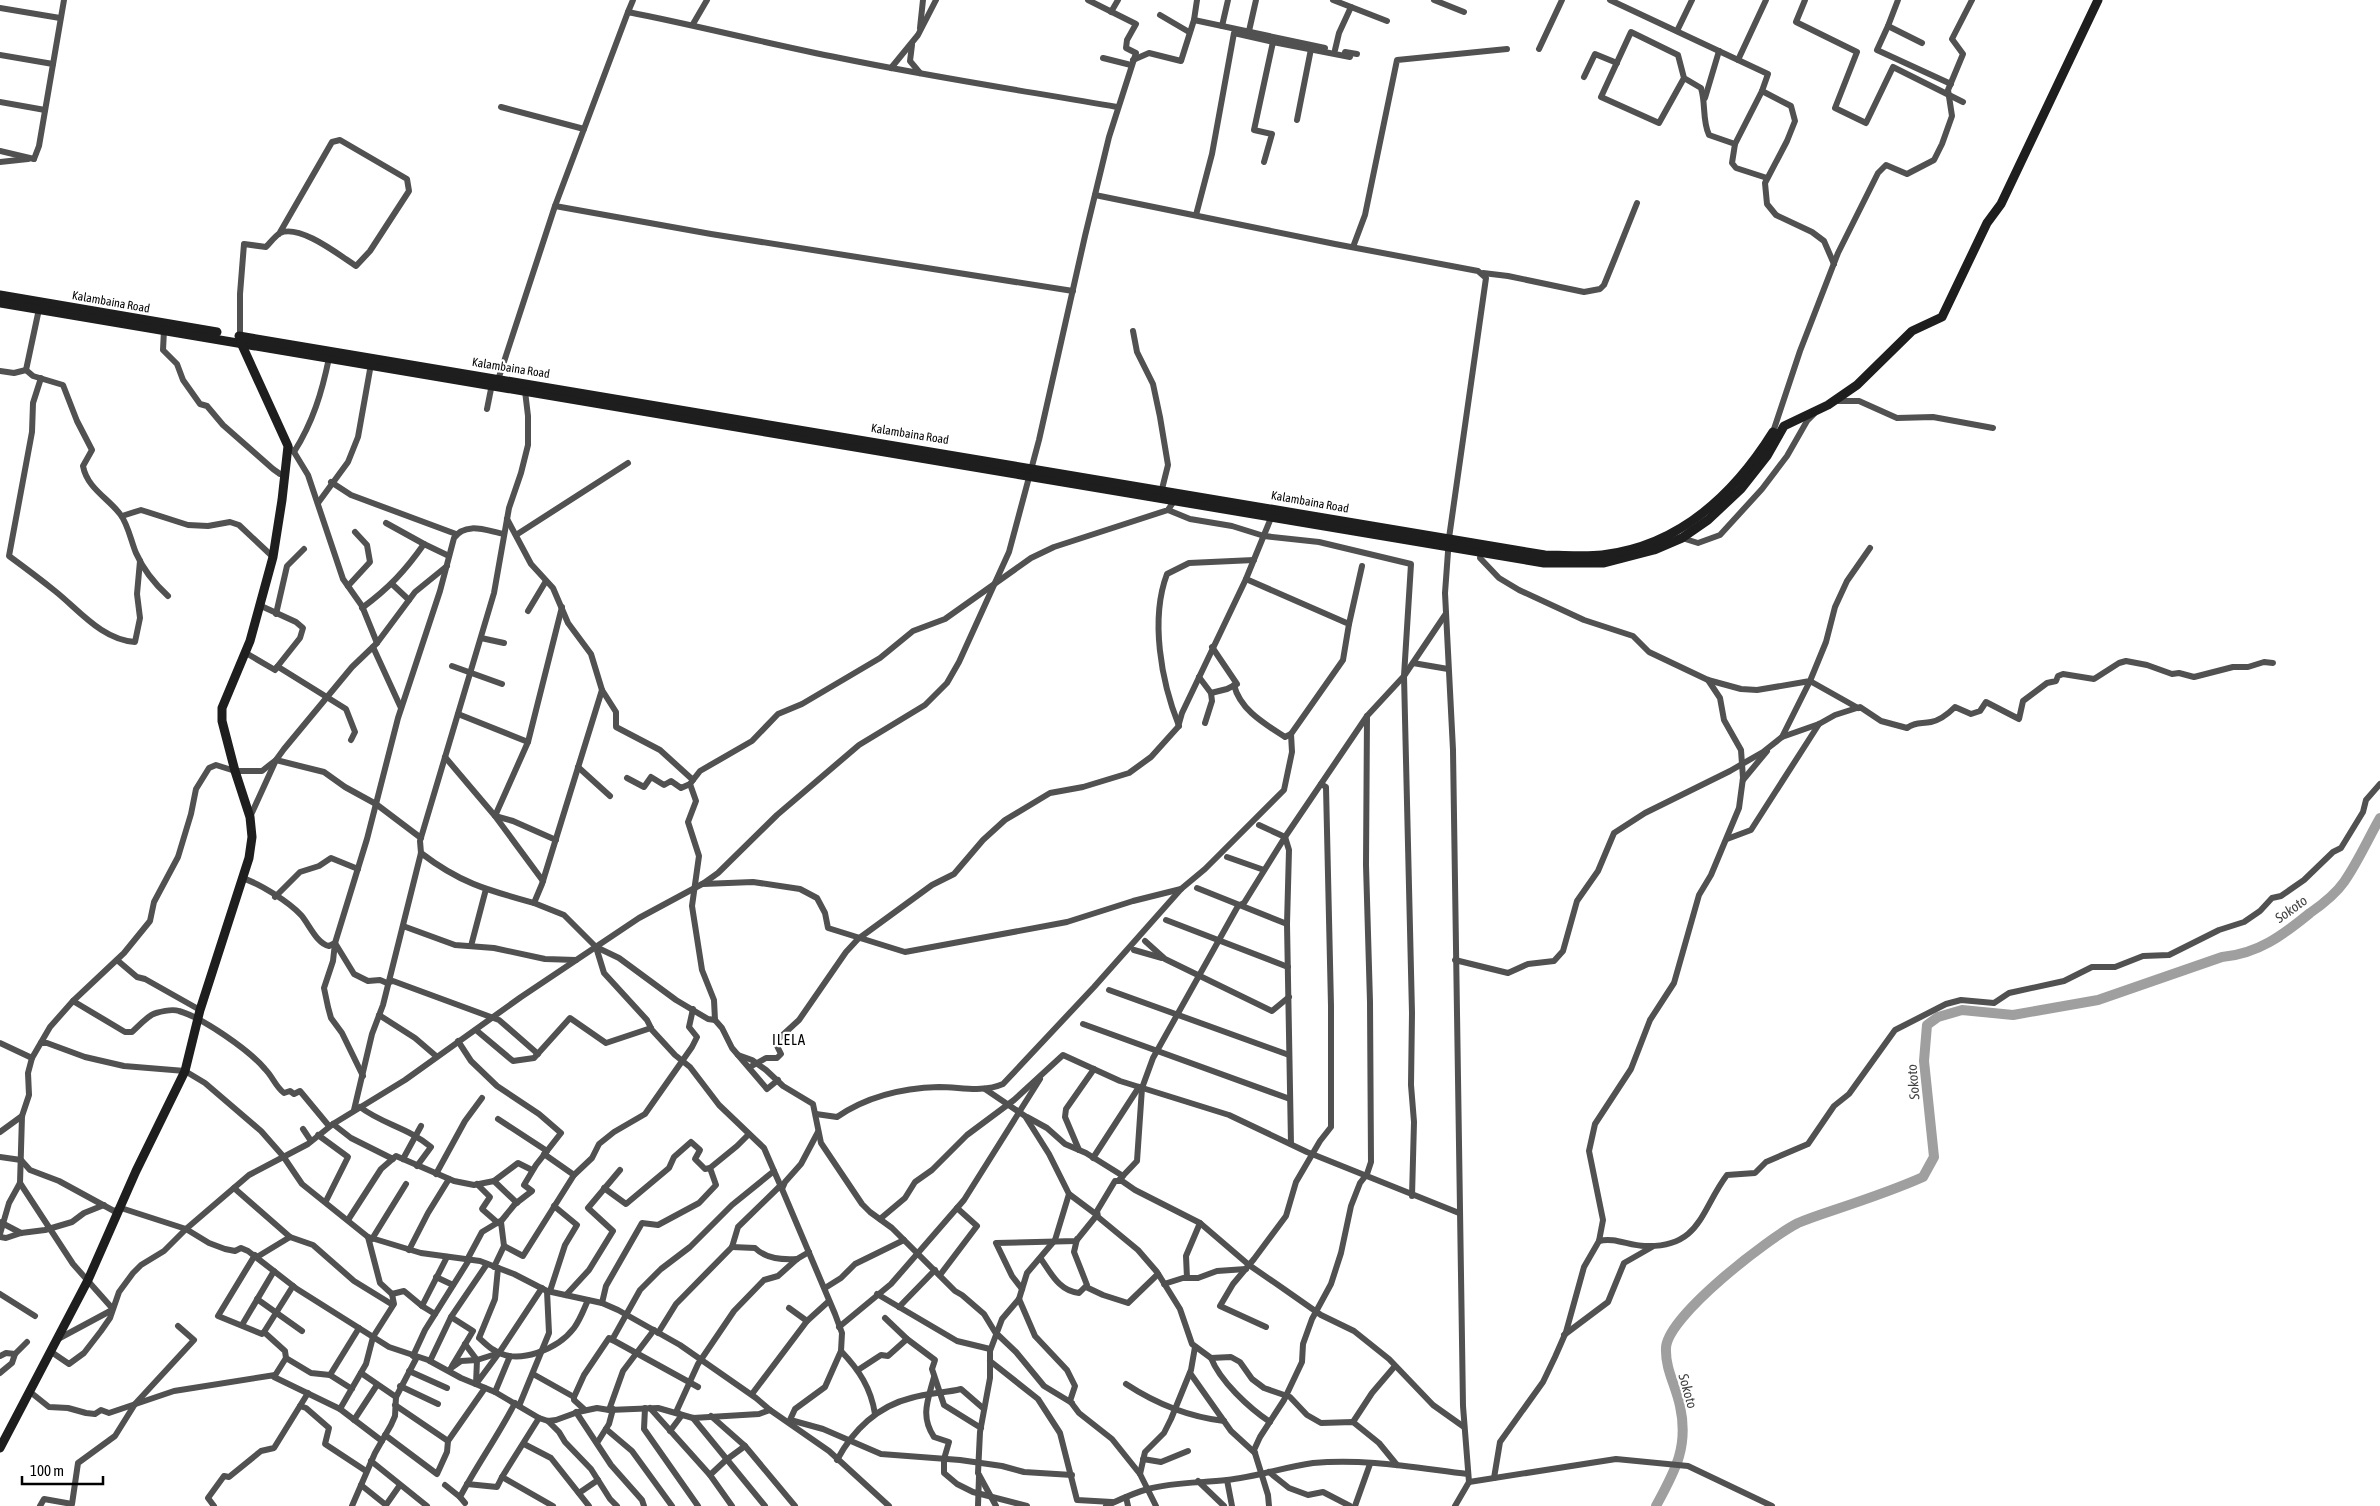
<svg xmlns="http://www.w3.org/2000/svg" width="2380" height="1506" font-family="'Asap Condensed',sans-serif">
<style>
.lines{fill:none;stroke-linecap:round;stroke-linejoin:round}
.river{stroke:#9f9f9f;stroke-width:10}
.street{stroke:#515151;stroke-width:6}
.secondary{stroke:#1e1e1e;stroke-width:9}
.labels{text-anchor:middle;stroke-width:4.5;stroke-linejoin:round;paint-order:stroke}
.street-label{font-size:12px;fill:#000;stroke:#fff}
.water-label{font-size:14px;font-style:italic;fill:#404040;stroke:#fff}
.quarter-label{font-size:15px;letter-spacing:1px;fill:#000;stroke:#fff}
</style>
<rect width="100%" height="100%" fill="#fff"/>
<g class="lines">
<path class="river" d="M1656,1506C1675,1471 1689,1447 1680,1406C1676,1386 1665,1369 1666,1348C1667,1316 1770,1237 1798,1223C1810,1218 1822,1214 1834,1210C1864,1200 1894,1190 1923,1177L1934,1157L1924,1061L1927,1025L1938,1017L1962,1010L2013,1015L2098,1000L2222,957C2258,954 2283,935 2310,913C2323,904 2335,895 2344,882C2358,862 2368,839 2380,818"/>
<g class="street">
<path d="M1333,0L1387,21"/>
<path d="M1434,0L1464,12"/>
<path d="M1610,0L1768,74L1762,91L1791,106L1795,121L1787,141L1765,183L1767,204L1776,215L1812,232L1824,241L1834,264"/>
<path d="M1805,0L1796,22L1857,52L1835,108L1866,123L1893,67L1963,102"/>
<path d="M1898,0L1888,26L1922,43"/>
<path d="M0,8L60,18"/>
<path d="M628,12L633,0"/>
<path d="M1111,12L1118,0"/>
<path d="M1160,15L1189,32"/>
<path d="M1194,20L1325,48"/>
<path d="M693,24L707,0"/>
<path d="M1222,26L1228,0"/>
<path d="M1888,26L1877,50L1951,84"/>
<path d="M920,28L923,0"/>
<path d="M1249,31L1256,0"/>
<path d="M1677,31L1692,0"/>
<path d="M912,45L910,61L920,73"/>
<path d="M1539,49L1562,0"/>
<path d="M1335,50L1339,33L1351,7"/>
<path d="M1345,52L1357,54"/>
<path d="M0,55L53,64"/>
<path d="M1103,58L1131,65"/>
<path d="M1133,60L1149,53L1181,61L1194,20L1197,0"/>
<path d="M1738,60L1766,0"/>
<path d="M891,68L918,35L936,0"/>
<path d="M1584,77L1595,54L1617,63"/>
<path d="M1684,78L1659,123L1601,97L1631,32L1678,55L1684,78L1701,88C1706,104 1702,120 1709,135L1735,144L1732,163L1736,168L1767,178"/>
<path d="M1705,98L1719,51"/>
<path d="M0,102L45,110"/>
<path d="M501,107L584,129"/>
<path d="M1297,120L1311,49"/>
<path d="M1735,144L1762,91"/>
<path d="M0,151L34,159"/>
<path d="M34,159L39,146L64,0"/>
<path d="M0,162L28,159"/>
<path d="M1264,162L1272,134L1254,130L1273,42L1350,57"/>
<path d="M1095,195L1335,244L1478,271L1486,278L1449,538L1445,593L1453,750L1463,1406L1469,1482L1455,1506"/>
<path d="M555,206L711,234L1073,291"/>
<path d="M1196,215L1212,154L1234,33L1273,42"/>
<path d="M1353,247L1365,215L1397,60L1507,49"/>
<path d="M1483,273L1508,276L1584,292L1600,289L1604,285L1615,258L1637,203"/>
<path d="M39,309L26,370L33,376L63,385L77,421L92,450L83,466C87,488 108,498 120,514C128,524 131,541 136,553C143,569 156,585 168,596"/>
<path d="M164,330L163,350L177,364L183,380L200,404L207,406L223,425L273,469L280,474H285"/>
<path d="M1133,331L1137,352L1153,384L1160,417L1168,465L1162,489"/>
<path d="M240,336V294L244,244L266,247C270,243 275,236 280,233C300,224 339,255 356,266L370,251L409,191L407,179L340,140L332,142L279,234"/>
<path d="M0,371L14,373L26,370"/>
<path d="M41,378L33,403L32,432L9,556C24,567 40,579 55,591C79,610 102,640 135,642L140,618L137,594L140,561"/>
<path d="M497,383L555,206L628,12C699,26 769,44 840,58C932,77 1025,91 1117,107"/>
<path d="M1834,401H1859L1897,418L1933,417L1993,428"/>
<path d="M487,409L492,384"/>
<path d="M1773,432L1800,351L1838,253L1878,173L1886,165L1907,174L1934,160L1942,144L1952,116L1948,90L1963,54L1952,39L1972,0"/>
<path d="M288,446L294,452L308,475L343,579L362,606L377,643"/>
<path d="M294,452C313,422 322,392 329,358"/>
<path d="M331,482L351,495L456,534"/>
<path d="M318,503L348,462L358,437L371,364"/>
<path d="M122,516L141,510L188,525L208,526L230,522L239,525L273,557"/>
<path d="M507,519L531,564L553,588L568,623L591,654L602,690L616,712V727L660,750L693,780L700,771L752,741L778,714L802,704L880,658L913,631L945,619L1031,558L1054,547L1168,510L1174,501"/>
<path d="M386,523L424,544"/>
<path d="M516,535L628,463"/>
<path d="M1682,538L1698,543L1720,535L1762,489L1787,456L1807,421L1814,414"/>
<path d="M1481,550L1480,558L1499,578L1519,590L1584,620L1633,636L1649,652L1708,680L1741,689L1757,690L1810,681L1826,642L1835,607L1847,581L1870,548"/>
<path d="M392,584L409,600"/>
<path d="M348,586L370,562L367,545L355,532"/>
<path d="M259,605L296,622L303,628L300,638L277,667"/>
<path d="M362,608C389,588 405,571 424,544L449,556"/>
<path d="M528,611L546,581"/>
<path d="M276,614L287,566L304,549"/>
<path d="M1349,624L1362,566"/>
<path d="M481,638L504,643"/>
<path d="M373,647L401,708"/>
<path d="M246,653L275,670L277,667L280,668L346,709L355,732L351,740"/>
<path d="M1413,663L1448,669"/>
<path d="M452,666L502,684"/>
<path d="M1199,677L1211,693L1212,701L1205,723"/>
<path d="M1234,685C1240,710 1265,724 1285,737L1291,734L1343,660L1349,624L1246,579"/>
<path d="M1211,693L1227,689L1237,684L1212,647"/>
<path d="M458,714L528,742L562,607"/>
<path d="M1179,726C1161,681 1150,619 1167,574L1189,563L1254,560"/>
<path d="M1782,737L1810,681L1858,708"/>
<path d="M528,742L495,816L513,821L556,840"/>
<path d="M445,757L495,816L543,881"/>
<path d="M578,767L610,796"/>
<path d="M627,778L644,787L651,777L664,785L671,781L681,788L690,784"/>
<path d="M693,780L690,784L696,801L688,822L699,856L692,906L702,970L714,1000L715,1020L722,1028L732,1048L767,1089L778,1080"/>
<path d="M1743,780L1767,751"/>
<path d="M250,817L276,760L284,749L352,667L377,643L415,592L447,566"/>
<path d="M1259,825L1285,837L1289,850L1287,924L1291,1144"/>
<path d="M1727,839L1751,830L1819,724"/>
<path d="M421,853C460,883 487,890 534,903L542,884L602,690"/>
<path d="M1227,857L1264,870"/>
<path d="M242,878C259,883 289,902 301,915C309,924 317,944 329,946L335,943L367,839L398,718L440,591L454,538C466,521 487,531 504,534"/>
<path d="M703,884L753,882L800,889L817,898L825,913L828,928L905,952L1067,922L1133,901L1181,889"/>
<path d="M1197,888L1287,924"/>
<path d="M275,897L300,872L319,866L331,858L358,869"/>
<path d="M534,903L564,915L596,947L619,958L676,1000L708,1019L715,1020"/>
<path d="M1166,920L1288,967"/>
<path d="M403,926L455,945L494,948L545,959L576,960"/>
<path d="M1145,941L1165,959L1272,1011L1289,997"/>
<path d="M471,946L486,889"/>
<path d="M596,947L604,973L647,1020L652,1030L675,1055L690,1067L719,1105L764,1148L774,1171L732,1205L690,1247L661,1269L640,1290L612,1340"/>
<path d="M1134,950L1162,958"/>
<path d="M117,960L137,977L145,979L200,1010"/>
<path d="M1455,960L1508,973L1528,964L1554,961L1563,951L1577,901L1598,871L1614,833L1645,813L1730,771L1763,752L1782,737L1819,724L1835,715L1860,707L1881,721L1907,728C1915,722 1921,724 1931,722C1941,720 1948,714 1955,707L1971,714L1980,711L1986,702L2019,719L2023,701L2047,683L2056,681L2058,676L2063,674L2094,679L2119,663L2126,661L2147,665L2172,674L2179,673L2194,677L2233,667H2248L2264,662L2273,663"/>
<path d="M1109,990L1289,1055"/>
<path d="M73,1001L125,1032H132C139,1026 148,1015 156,1013C163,1011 173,1009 179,1011C203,1018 249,1050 265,1069C273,1077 275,1086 284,1093L290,1091L294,1094L300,1091L329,1126"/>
<path d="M379,1015L415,1038L436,1056"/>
<path d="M1083,1024L1290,1099"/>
<path d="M476,1030L513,1061L534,1058L570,1018L606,1043L651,1028"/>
<path d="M458,1041L471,1061L497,1086L539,1114L561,1133L536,1165L524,1185L532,1191L515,1204L502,1220L482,1232L467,1260"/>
<path d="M0,1043L32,1058"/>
<path d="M41,1043H47L85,1057L124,1066L185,1071L205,1083L261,1131L283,1156L302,1184L368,1237L421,1253L480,1261L514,1274L547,1291L602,1303L618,1310L680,1345L756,1398L770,1410"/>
<path d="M738,1055L752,1060L766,1070L783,1086L813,1104L821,1143L862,1204L870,1212L892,1228L955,1291L962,1295L984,1314L995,1332L1016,1352L1044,1386L1072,1403"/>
<path d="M750,1067L766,1058H777L781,1054L775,1042L799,1020L846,952L858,939L932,885L954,874L983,840L1005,820L1050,793L1083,787L1129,773L1151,757L1178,727L1182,713L1246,579L1271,518"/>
<path d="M363,1076L342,1033L331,1018L328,1007L324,988L333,961L335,943L354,974L368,981L380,980L387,983L393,981L499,1020L538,1054"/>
<path d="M985,1089L1025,1116L1049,1154L1069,1194L1055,1240L1027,1273L1019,1299L1002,1319L990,1351V1378L980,1432L978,1473L996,1506"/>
<path d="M360,1107C382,1124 409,1128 431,1147L417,1166"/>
<path d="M354,1110L372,1034L383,1005L421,853L420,841L494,593L509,508L521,473L528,445V416L525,391"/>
<path d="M816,1114L837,1117C866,1097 903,1088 939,1087C961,1087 982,1093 1003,1084L1094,987L1181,889L1205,869L1284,790L1292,752L1291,734"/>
<path d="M1027,1117L1047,1128L1065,1144L1086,1153L1123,1176"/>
<path d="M498,1119L547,1151"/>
<path d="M333,1124L351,1138L393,1159"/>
<path d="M303,1129L311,1141"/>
<path d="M0,1132L22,1116"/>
<path d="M818,1132L801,1164L785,1182L782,1189L835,1314L842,1333L841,1351C859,1370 871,1388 875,1414"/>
<path d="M318,1135L348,1157L326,1201"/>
<path d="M1079,1150L1065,1117L1066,1109L1094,1069"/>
<path d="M544,1154L574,1175"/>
<path d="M0,1157L21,1160L30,1170L59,1181L114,1211L121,1208L186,1229L209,1243L225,1249L235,1251L241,1248L248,1251L297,1289L389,1347L428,1360L461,1378L495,1392L539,1418L548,1421L556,1420L578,1412L597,1408L609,1410L658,1408L693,1418L759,1414L770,1410L829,1451L889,1506"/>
<path d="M1093,1158L1139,1087"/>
<path d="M403,1159L421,1126"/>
<path d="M436,1174L465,1121L482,1098"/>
<path d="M1119,1180L1137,1161L1142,1088L1153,1058L1238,906L1244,903L1285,837L1367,716L1404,676L1411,564L1319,542L1264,536L1232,526L1190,519L1168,510"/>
<path d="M494,1181L518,1163L532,1170"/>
<path d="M20,1183L73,1264L112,1308"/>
<path d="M477,1184L490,1197L482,1209L498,1223"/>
<path d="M234,1188L290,1237"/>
<path d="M604,1188L626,1204L669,1168L674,1157L691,1142L700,1150L695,1159L705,1169L710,1168"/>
<path d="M1412,1196L1414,1122L1411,1085L1412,1013L1404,676L1445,615"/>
<path d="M880,1219L905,1198L915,1182L932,1170L967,1135L1014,1100L1063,1055L1120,1081L1229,1115L1307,1152L1459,1213"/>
<path d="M348,1220L381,1169L396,1156L454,1181L474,1185L494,1181L517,1203"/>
<path d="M0,1222L21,1233"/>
<path d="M501,1222L504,1246"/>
<path d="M0,1234L9,1203L20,1183L22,1116L29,1095L28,1073L32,1058L50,1027L73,1001L124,953L150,921L154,902L178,857L191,814L196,789L209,768L216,765L235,771H262L276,760L324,772L345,787L376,804L421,838"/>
<path d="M0,1237L6,1238L21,1233L45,1230L72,1222L84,1213L104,1205"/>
<path d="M372,1239L406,1184"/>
<path d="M1599,1241C1615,1237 1629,1246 1645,1246C1701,1248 1701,1209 1727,1175L1755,1173L1766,1162L1808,1144L1834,1106L1849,1094L1895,1030L1946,1004L1961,1000L1994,1003L2009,993L2064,981L2092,967H2115L2143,956L2169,955L2219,930L2244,922L2260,911L2272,898L2281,896L2304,880L2333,852L2341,848L2363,812L2366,800L2380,784"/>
<path d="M732,1247L755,1248C766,1259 782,1260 797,1259"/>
<path d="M409,1250L428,1213L449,1179"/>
<path d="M255,1255L218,1316L262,1334L264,1332"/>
<path d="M257,1257L290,1237L313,1245L354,1281L393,1305"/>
<path d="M1041,1259C1051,1273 1059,1291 1079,1293L1087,1285L1074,1252L1077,1239"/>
<path d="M494,1267L504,1246L523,1256L574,1175L592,1158L599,1144L614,1132L645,1114L692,1047L697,1037L689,1027L693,1009"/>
<path d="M498,1268L495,1299L479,1338C484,1342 488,1347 494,1350C518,1366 558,1349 574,1328C580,1320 584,1309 588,1300"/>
<path d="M940,1275L977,1226L957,1208"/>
<path d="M436,1277L453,1285"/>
<path d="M1187,1278L1186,1256L1200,1223"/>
<path d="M1164,1284L1183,1278H1198L1217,1271L1246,1269"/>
<path d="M1086,1287L1103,1295L1128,1303L1158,1274"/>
<path d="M825,1288L841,1278L855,1264L904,1240"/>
<path d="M1022,1289L1012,1276L996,1243L1076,1241L1097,1215L1069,1194"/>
<path d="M550,1291L565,1245L577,1225L554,1206"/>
<path d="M0,1294L35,1316"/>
<path d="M392,1294L404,1291L422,1306L435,1314"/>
<path d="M877,1294L957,1341L990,1349"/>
<path d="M566,1295L589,1270L613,1231L588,1208L620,1170"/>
<path d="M257,1299L302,1331"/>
<path d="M1019,1299L1035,1336L1067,1370L1075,1386L1070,1401L1079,1413L1112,1439L1140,1474L1156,1506"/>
<path d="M602,1303L606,1286L642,1223L658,1225L699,1203L716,1185L710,1168L737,1146L749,1134"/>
<path d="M422,1306L447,1257"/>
<path d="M899,1307L935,1270"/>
<path d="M789,1308L807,1321"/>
<path d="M451,1317L473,1331L452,1366"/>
<path d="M885,1318L907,1339L935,1360L932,1369L944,1405L981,1428"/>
<path d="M242,1325L274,1271"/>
<path d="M839,1327L891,1284L964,1200L1040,1079"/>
<path d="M1266,1327L1220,1306L1233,1284L1254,1259L1286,1216L1296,1182L1320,1141L1331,1127V1006L1326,787L1321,784"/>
<path d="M658,1333L676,1304L732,1247L738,1227L779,1187L782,1189L774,1171"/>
<path d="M1564,1335L1608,1302L1624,1263L1652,1247"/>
<path d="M58,1339L112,1310"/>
<path d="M465,1344L477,1360L499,1353L542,1288"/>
<path d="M50,1351L69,1364L84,1353L101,1331L110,1318L119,1292L133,1273L141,1265L164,1251L186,1229L249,1175L308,1144L333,1124L405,1080L521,997L639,918L704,883L718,873L777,815L859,745L925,705L947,683L959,662L1009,552L1039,440L1085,236L1109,137L1136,53L1126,48L1127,40L1136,24L1088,0"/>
<path d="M0,1356L6,1353L15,1354L27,1342"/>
<path d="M413,1356L425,1330L469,1260"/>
<path d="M286,1358L285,1351L264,1332L293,1286"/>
<path d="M1211,1358C1220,1381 1249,1408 1270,1422"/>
<path d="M430,1361L451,1317L487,1264"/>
<path d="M990,1361L1038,1399L1060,1433L1077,1500L1112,1502"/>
<path d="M451,1368L461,1361L477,1360L476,1384L499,1353"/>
<path d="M858,1370L881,1355L888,1356L907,1339"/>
<path d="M409,1371L447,1388"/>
<path d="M0,1373L12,1363L15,1354"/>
<path d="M361,1373L396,1397"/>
<path d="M1190,1373L1231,1431L1255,1453"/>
<path d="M533,1374L574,1397V1400L585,1410"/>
<path d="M330,1375L359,1328"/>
<path d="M934,1377C928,1400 920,1416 934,1437L949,1442L944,1459V1473L957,1484L973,1492L1027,1506"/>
<path d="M1126,1384C1155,1403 1190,1417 1224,1421"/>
<path d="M400,1386L438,1404"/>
<path d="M352,1389L330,1375L311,1373L286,1358L274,1377L340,1409L366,1364L373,1337L394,1304L392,1294L380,1283L368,1237"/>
<path d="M29,1391L49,1407L68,1408L86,1413L95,1414L101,1410L109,1413L174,1391L275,1375"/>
<path d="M495,1392L510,1356"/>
<path d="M752,1394L807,1321L829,1301"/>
<path d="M574,1397L584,1375L609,1338L698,1387"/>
<path d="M395,1405L448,1441L485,1388"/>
<path d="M300,1406L306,1408L329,1428L325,1444L366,1471"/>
<path d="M519,1406L549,1333L547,1291"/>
<path d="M645,1408L644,1429L698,1506"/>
<path d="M650,1408L710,1475L732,1506"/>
<path d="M340,1409L382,1441"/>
<path d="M609,1410L623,1371L654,1330"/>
<path d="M576,1412L611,1465L642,1500L644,1506"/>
<path d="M678,1413L677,1410L698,1364L734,1311L764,1280L778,1276L797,1259L809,1252"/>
<path d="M539,1418L502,1477L553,1506"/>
<path d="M693,1418L765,1506"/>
<path d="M354,1420L377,1385"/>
<path d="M548,1421L559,1432L565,1442L591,1469L610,1499L617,1506"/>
<path d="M789,1422L794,1421L823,1429L881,1454L960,1460L1002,1466L1024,1472L1072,1475"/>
<path d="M789,1422L795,1409L825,1387L841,1351"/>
<path d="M1353,1422L1372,1393L1395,1366"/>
<path d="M606,1429L632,1451L672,1506"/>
<path d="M670,1431L682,1415"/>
<path d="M385,1435L437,1474L447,1452L448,1441"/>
<path d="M597,1443L609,1424L613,1409"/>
<path d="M524,1444L551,1458L589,1506"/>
<path d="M745,1446L795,1506"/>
<path d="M1143,1459L1161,1462L1188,1451"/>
<path d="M837,1460C853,1430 878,1406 911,1398C928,1393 945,1393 961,1389L984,1409"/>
<path d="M371,1461L427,1506"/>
<path d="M1397,1465L1379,1443L1353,1422L1321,1423L1307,1415L1290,1397L1264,1388L1252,1379L1240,1362L1231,1357L1211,1358L1192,1344L1180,1309L1157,1272L1138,1250L1098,1217L1097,1211L1115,1181H1122L1135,1190L1200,1223L1249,1265L1281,1287L1321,1315L1354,1331L1389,1359L1433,1405L1464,1427"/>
<path d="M1269,1472L1289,1488L1308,1495L1323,1492L1350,1506"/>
<path d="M1140,1474L1145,1452L1164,1433L1171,1419L1191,1370L1195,1347"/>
<path d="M710,1475L726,1460L745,1446L711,1416"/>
<path d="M1494,1478L1500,1442L1543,1382L1555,1357L1566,1332L1584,1267L1599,1241L1603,1220L1589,1151L1595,1124L1631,1069L1650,1020L1674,983L1699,895L1711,875L1739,808L1743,778L1741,750L1724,720L1720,698L1708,680"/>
<path d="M1227,1480L1232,1506"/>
<path d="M1198,1481L1224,1506"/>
<path d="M1469,1482L1616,1459L1688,1466L1772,1506"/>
<path d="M467,1484L497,1487L502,1477"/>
<path d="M361,1485L386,1505L400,1485"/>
<path d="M445,1485L460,1497"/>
<path d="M579,1493L598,1480"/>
<path d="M1126,1497L1128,1506"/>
<path d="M465,1503L460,1497C477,1465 498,1436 515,1403"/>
<path d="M40,1506L44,1499L72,1504L78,1463L115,1436L135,1404L194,1340L178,1326"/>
<path d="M214,1506L208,1498L224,1476L229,1477L261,1451L274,1448L308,1393"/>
<path d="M352,1506L375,1453L391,1425L395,1416L396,1397L417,1357"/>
<path d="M978,1506L979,1476"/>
<path d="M1106,1506C1119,1500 1133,1493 1148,1489C1174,1482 1201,1483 1227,1480C1256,1477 1284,1467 1313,1463C1365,1458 1417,1468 1468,1474"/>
<path d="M1269,1506L1268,1495L1254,1450L1260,1437L1284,1400L1302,1362L1303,1344L1312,1319L1331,1284L1341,1253L1351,1206L1360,1183L1367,1174L1371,1162L1370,1002L1366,865L1367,716"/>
<path d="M1355,1506L1370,1464"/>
</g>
<g class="secondary">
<path d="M0,295L217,332"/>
<path d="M0,303L1544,563H1604L1654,550L1682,538L1708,520L1741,489L1767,456L1784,426L1828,405L1857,385L1912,331L1942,317L1987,223L2001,204L2098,0"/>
<path d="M239,336L1545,555C1564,555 1583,557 1602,555C1679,546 1733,496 1773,432L1778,436"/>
<path d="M0,1448L88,1280L136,1171L185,1071L200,1010L249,858L252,837L250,817L235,771L222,721V708L250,641L273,557L282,500L288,446L241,343"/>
</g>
</g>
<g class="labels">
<g class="street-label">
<text transform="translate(111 302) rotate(10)" y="4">Kalambaina Road</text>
<text transform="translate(511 368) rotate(9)" y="4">Kalambaina Road</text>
<text transform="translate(910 434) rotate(9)" y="4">Kalambaina Road</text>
<text transform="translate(1310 502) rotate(10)" y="4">Kalambaina Road</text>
</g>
<g class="water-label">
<text transform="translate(2291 909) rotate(-36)" y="5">Sokoto</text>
<text transform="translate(1913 1082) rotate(-95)" y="5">Sokoto</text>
<text transform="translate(1688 1391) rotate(74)" y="5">Sokoto</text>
</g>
<g class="quarter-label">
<text x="789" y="1045">ILELA</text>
</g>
</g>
<path d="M22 1476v8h81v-8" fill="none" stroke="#000000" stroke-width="2.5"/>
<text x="30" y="1476" font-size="15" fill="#000000" stroke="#ffffff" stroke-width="4" paint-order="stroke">100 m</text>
</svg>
